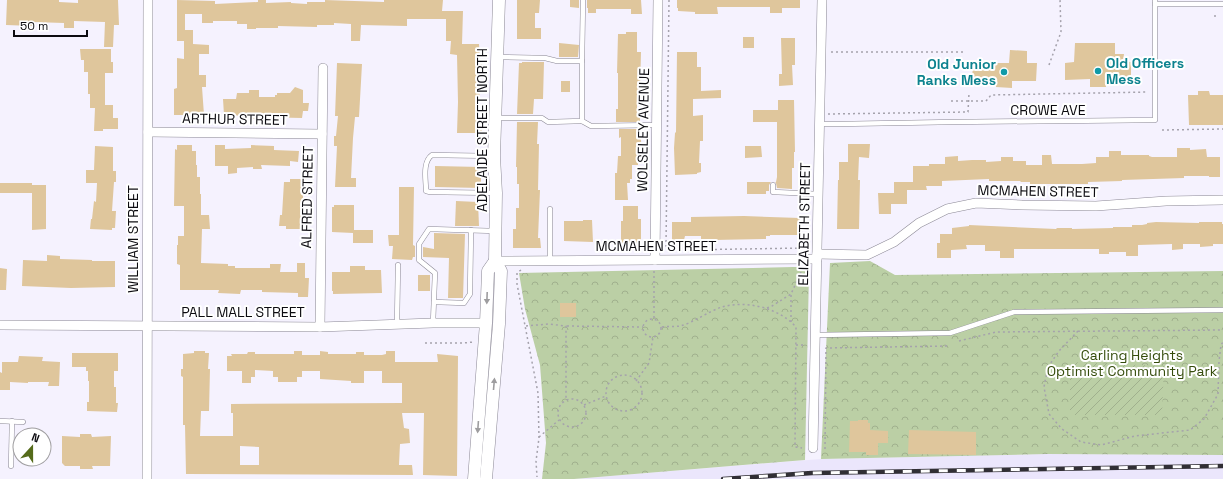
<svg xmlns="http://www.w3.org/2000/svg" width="1223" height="479" font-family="'Space Grotesk',sans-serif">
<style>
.built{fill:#ebe6fc}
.park{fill:url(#park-crowns)}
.garden{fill:url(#garden-furrows)}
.building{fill:#dfc69c;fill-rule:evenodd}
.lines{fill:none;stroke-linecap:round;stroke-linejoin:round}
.lane-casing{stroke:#8b8895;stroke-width:5.5}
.street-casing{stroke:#8b8895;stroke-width:10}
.secondary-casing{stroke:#8b8895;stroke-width:13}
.path{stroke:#a5a2ac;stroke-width:1.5;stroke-dasharray:2 3;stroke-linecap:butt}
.lane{stroke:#fff;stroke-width:4.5}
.street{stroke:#fff;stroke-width:9}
.secondary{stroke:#fff;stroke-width:12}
.rail-casing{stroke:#312f35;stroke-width:4.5}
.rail{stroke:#fff;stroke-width:3;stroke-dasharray:9;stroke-linecap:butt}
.oneway{fill:#9e9d9f}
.culture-dot{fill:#0f9aa8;stroke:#fff;stroke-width:1.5}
.labels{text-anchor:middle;stroke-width:4;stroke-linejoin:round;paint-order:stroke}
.culture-label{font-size:14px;font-weight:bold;fill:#0d838f;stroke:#fff;text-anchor:start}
.street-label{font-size:14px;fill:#0c0b10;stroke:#fff}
.park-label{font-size:14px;fill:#354c0b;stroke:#fff}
</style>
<defs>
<pattern id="park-crowns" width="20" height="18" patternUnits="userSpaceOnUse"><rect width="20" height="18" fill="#bbcfa5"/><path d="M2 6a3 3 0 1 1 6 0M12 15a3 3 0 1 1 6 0" fill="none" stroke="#a0b08d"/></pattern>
<pattern id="garden-furrows" width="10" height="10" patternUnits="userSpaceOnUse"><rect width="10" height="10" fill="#bbcfa5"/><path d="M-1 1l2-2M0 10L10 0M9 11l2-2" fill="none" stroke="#a0b08d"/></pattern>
</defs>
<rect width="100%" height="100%" fill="#f5f2fe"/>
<path class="built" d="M1047,454L1223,455V479H574L821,459Z"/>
<g class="park">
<path d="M870,261L895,275L1223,271V455L1047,454L821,459L830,263Z"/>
<path d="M793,267H799L809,273L805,460L574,479H542L546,443L540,365L525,309L519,273Z"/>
</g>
<path class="garden" d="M1070,362L1164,366L1162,415H1070Z"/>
<g class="building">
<path d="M7,0H59V2L78,3V0H118L119,25H114L113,47H104L105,22L74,21V28H64V23L33,22V26L6,25Z"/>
<path d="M177,0L215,1V4L258,2V0H266V3L291,2V3L307,4V2H325V0L384,2V0H443L442,11H463L462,44H479L480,60H482V71H478L480,102H478V120H482V133H457L458,102L457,55L450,54L451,41H446V19H407V26L361,25L360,41H351V24L334,23V25H317V27L278,26V28H256V29H247V24H237V21H213V23H202V14H185V30H193V44L209,45V54H199V75H206V87H202L204,115H174V89L177,88V58L184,59V41H177Z"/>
<path d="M517,0H540L539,13H535V28H541V39H517Z"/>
<path d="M570,0H579V8L570,7Z"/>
<path d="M587,0H641L642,14H631V9H596V13H588V8H587Z"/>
<path d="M677,0H800V8H782V13H770V7H717L718,14H695V12L678,11V8H677Z"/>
<path d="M626,32H637V52H641L640,90H637V111H640V122H616V109H618V73H617L618,34H626Z"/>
<rect x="743" y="37" width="11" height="11"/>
<path d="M781,38H795V65H792L793,85L779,86V74H782Z"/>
<path d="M559,43L579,45L578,57H559Z"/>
<path d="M1075,43H1115V54H1124L1123,61L1131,62V79L1106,80V87H1090V79L1065,80V63L1074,62Z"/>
<path d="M80,49H111V62H113V73H105V105H113V118H118V129H103V131H94L95,108H90V94H88V72H84V60H81Z"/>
<path d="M1010,50L1027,51V63H1037L1036,81H1012V88L996,87V81H972L973,63H1009Z"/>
<path d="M677,52H697V67H701V91L721,90V98L693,99V116L703,115V141H700L699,163H701V172L697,173V174L675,175L674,148L675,133L676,132Z"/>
<path d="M522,62H544L543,99H534L533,114H517L519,63H522Z"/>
<path d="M337,63L362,64L359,117H355L353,138L351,178H356V187H335L337,146H334V136H336L338,116H335Z"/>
<rect x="561" y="81" width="9" height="11"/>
<path d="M295,87L303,90V103H309L308,111H303L302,118L259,117V119H249V116L224,115L223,99H236L237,93H249V90H259V97H275V95H277V93H290Z"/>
<path d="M1198,91H1209L1210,95H1223V125H1189L1188,95H1198Z"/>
<path d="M778,100H794L795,152H794V168H792V189L777,188L776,183L775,182H776L777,177V122H753V110H778Z"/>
<path d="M517,122H538L537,144H539L538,190H540L538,238H540L541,248H513V229H516V208H519V184H517V167H516Z"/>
<path d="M619,129H640L642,152H638V165H632V179H630V183H627L628,200H615V173H617L618,156H621V137L619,138Z"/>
<path d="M848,144H870L869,158L859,157L858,180H860L859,229H837L838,180H839V162H848Z"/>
<path d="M177,145H192V151H196V165H197V177H200V194H201V215H209L210,229H202L201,263L228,264V266H235V268H270V264H281L280,272H297V263H305V278H309L308,297H298V293L262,292V290H241L240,294L218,293L219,290H180V265L177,264V245H178V236H184V206H174L175,149L177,150Z"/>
<path d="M215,145H225V149L251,148V145L274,146V150L299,151L298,162L290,161V166L261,165L262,169H253V167L237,168V173L228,174V166H215Z"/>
<path d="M95,146L113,147V171H116V182H114L112,211H116L115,228H112V230L90,229L91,219H92L94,201L96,202L97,183H86V170H94Z"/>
<path d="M745,146H761L762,157L745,158Z"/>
<path d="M1177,148H1190V150L1206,149L1207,157H1220V177H1209V176H1184V178L1122,180V181L1088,182V184H1030V182H1021L1020,181H989V179L942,181V186H926L927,190H907V204H891V214H879L878,193H894V182H913V166H929V164H945V157L958,156V161L972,160H986V162L1001,161V157H1013V161H1026V165H1042V155H1051L1052,164H1082L1096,163V157H1109V151H1121V155H1149V156L1152,157H1177Z"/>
<path d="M435,166L481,167V188L435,187Z"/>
<path d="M290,179H306V190H303V229H286V226H279L280,215H282L284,182H290Z"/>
<path d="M747,182H771L769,185V191H766V194H747Z"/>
<path d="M0,183H32V185H46V229L32,230V193H0Z"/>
<path d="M399,187H414L413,245L415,246V257H413L412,260L392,259L393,246H389L388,235H399Z"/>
<path d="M456,201L478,202L479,226H455Z"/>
<path d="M334,205H354V230H373V243H353V233L332,232V207H334Z"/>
<path d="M623,206H638V219H641V243L621,244V221H623Z"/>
<path d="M744,216L800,218L799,235H770V236H766V239L713,240H701V236H685L684,240H672V222H691V217Z"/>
<path d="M583,220H592L593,242L564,241V221H583Z"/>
<path d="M1156,222L1199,223V222H1222V224H1223V244H1213V246L1200,247V244H1183V249L1172,250V244L1138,245V256H1126V252H1109V254H1099V249H1014V258H1000V251H985V245H966L967,249L951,250V258H937V243H940V234H952V228L969,226V225L1056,229L1057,228H1072V229L1113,228V227H1132V225H1142L1147,224V223Z"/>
<path d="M434,233L465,234L463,298H448L449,258L423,257V247L434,249Z"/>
<path d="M47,255L60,256V259L92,260V261H115V287L71,288L22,286L23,260L47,261Z"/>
<path d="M350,266H365V270H381L382,293L333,294V291H332V272H350Z"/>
<path d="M0,268L7,269L6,290H0Z"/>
<rect x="418" y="275" width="12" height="16"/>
<rect x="560" y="303" width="16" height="14"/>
<path d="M194,351H205V353H209L208,369H210L209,411H201L200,436H233V413H231V404L402,403V383H382V371H364V383H351V381L320,379V371H302V377H297V382H278V377H273V371L255,370V377H251V383H242V371H227V356H232L231,354H247L248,352H255V354H294V351H302V355H320V351L328,352V354H356V352H364V355H382L386,354V351H395V362H438L437,354L458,356L457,476L423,475L424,413H402L404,428L409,429L410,443L400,444L399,465H412L413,475L186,474L185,425H183V377L181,376V369H183V354L194,353ZM240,446L259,447V465H240Z"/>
<path d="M72,353H118V371H114V387H116V403H118L117,412L87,411V402H89V381H88V371H86V367H72Z"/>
<path d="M19,356L43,357L42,361L60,362L59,386H48L49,382H28V383L10,382V390H0V372L2,373V362H18Z"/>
<path d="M858,420H868V423H870V430L888,431V443H878V455H866V452H849L850,421H858Z"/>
<path d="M909,430L976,432V455L908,454Z"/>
<path d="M80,434H91L92,437L111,436L110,466H92L93,469H80V466H65L62,463V436L80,437Z"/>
</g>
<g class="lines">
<defs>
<g id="lane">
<path d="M1155,4H1223"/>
<path d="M499,57L545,58L557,61H582L583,0"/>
<path d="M495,118H542L548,122L582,121V61"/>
<path d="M582,121L591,126L657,125"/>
<path d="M820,124H840L953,122L1155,120V0"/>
<path d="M494,156L432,155C422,162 426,180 426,191L430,192L496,193"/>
<path d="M773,185V192L818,194"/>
<path d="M550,209V261"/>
<path d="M434,302L464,303L470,294L471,230"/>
<path d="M433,323L435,273L419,260V244L429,229L495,231"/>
<path d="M397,324L398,265"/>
<path d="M815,335L950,333L1014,312L1223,310"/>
<path d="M0,421L23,422"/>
<path d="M11,466L12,421"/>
</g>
<g id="street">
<path d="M148,132L322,134"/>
<path d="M817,254L867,255L894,242L919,223L947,209L976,203L1022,205L1096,206L1166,201L1223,200"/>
<path d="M655,260L658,0"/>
<path d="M495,261L817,259"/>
<path d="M0,325L320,327L433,323H486"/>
<path d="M320,327L323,68"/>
<path d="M813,448L822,0"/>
<path d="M147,479L148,0"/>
</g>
<g id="secondary">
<path d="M474,479L486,323L488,271L495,261"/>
<path d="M486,479L499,324L501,271L495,261L496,193L494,156L499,0"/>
</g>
</defs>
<use href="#lane" class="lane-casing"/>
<use href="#street" class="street-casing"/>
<use href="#secondary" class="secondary-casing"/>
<g class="path">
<path d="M669,0L666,246L670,250"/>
<path d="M1215,17V12"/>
<path d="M831,52H963"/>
<path d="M1049,65L1061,32L1060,0"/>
<path d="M951,101H986L991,95L1148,92"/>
<path d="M828,114L968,112L969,93"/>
<path d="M1162,130L1223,129"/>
<path d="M680,250L805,248L807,246"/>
<path d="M521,270L517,273V284L538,393L539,438L536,461L537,477"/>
<path d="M767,308L772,306L791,294"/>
<path d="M654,318V270"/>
<circle cx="652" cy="328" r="9"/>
<path d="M791,322V294L803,268"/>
<path d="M526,326L548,324L566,326V399"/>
<path d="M567,326L643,327"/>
<path d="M662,327C668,326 674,327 680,326C693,323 709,311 722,307C747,300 779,308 796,327L795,447L802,448"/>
<path d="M1078,331L1059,351L1048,367L1044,387L1049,414L1062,429L1081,442L1101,445L1135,436L1190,430L1204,419L1218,394L1219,361L1221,345L1223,342"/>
<path d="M959,341L996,332L1223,330"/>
<path d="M425,343H463L474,342"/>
<path d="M796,345H806"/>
<circle cx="624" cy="393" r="18"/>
<path d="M636,381L649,363L653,337"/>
<circle cx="572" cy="413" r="14"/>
<path d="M584,405L606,396"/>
<path d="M539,437L559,420"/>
<path d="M825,449L826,348L948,346"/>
</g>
<use href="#lane" class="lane"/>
<use href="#street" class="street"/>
<use href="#secondary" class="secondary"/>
<defs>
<path id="rail" d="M723,479L812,473L1223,466"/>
</defs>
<use href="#rail" class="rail-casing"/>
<use href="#rail" class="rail"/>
</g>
<defs><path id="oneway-solid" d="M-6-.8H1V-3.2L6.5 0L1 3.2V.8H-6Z"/></defs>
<g class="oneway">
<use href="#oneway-solid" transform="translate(487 298) rotate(92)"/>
<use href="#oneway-solid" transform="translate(494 384) rotate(-85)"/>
<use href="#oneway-solid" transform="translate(478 427) rotate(94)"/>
</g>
<g class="culture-dot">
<circle cx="1098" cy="71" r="4"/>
<circle cx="1004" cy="72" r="4"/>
</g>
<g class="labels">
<g class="culture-label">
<text x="1106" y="68">Old Officers<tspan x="1106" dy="16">Mess</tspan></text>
<text x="996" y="69" text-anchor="end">Old Junior<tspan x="996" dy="16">Ranks Mess</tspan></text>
</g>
<g class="street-label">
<text x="1048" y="115">CROWE AVE</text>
<text transform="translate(235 119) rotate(1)" y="5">ARTHUR STREET</text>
<text transform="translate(482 130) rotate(-90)" y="5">ADELAIDE STREET NORTH</text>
<text transform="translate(643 130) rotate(-89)" y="5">WOLSELEY AVENUE</text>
<text transform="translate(1038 191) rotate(1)" y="5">MCMAHEN STREET</text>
<text transform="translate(307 197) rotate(-89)" y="5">ALFRED STREET</text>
<text transform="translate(804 224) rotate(-89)" y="5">ELIZABETH STREET</text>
<text transform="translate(133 239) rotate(-90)" y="5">WILLIAM STREET</text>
<text x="656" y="251">MCMAHEN STREET</text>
<text x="243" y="317">PALL MALL STREET</text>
</g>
<g class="park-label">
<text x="1132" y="360">Carling Heights<tspan x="1132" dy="16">Optimist Community Park</tspan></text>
</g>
</g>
<g transform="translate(32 447) rotate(21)"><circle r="19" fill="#ffffff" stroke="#9e9d9f"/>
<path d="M0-3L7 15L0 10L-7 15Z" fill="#556b1a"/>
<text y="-6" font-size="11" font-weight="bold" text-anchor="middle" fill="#0c0b10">N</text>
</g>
<path d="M14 30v6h73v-6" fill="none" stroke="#0c0b10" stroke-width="2"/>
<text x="20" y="30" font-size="12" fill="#0c0b10" stroke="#ffffff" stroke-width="3" paint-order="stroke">50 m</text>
</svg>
